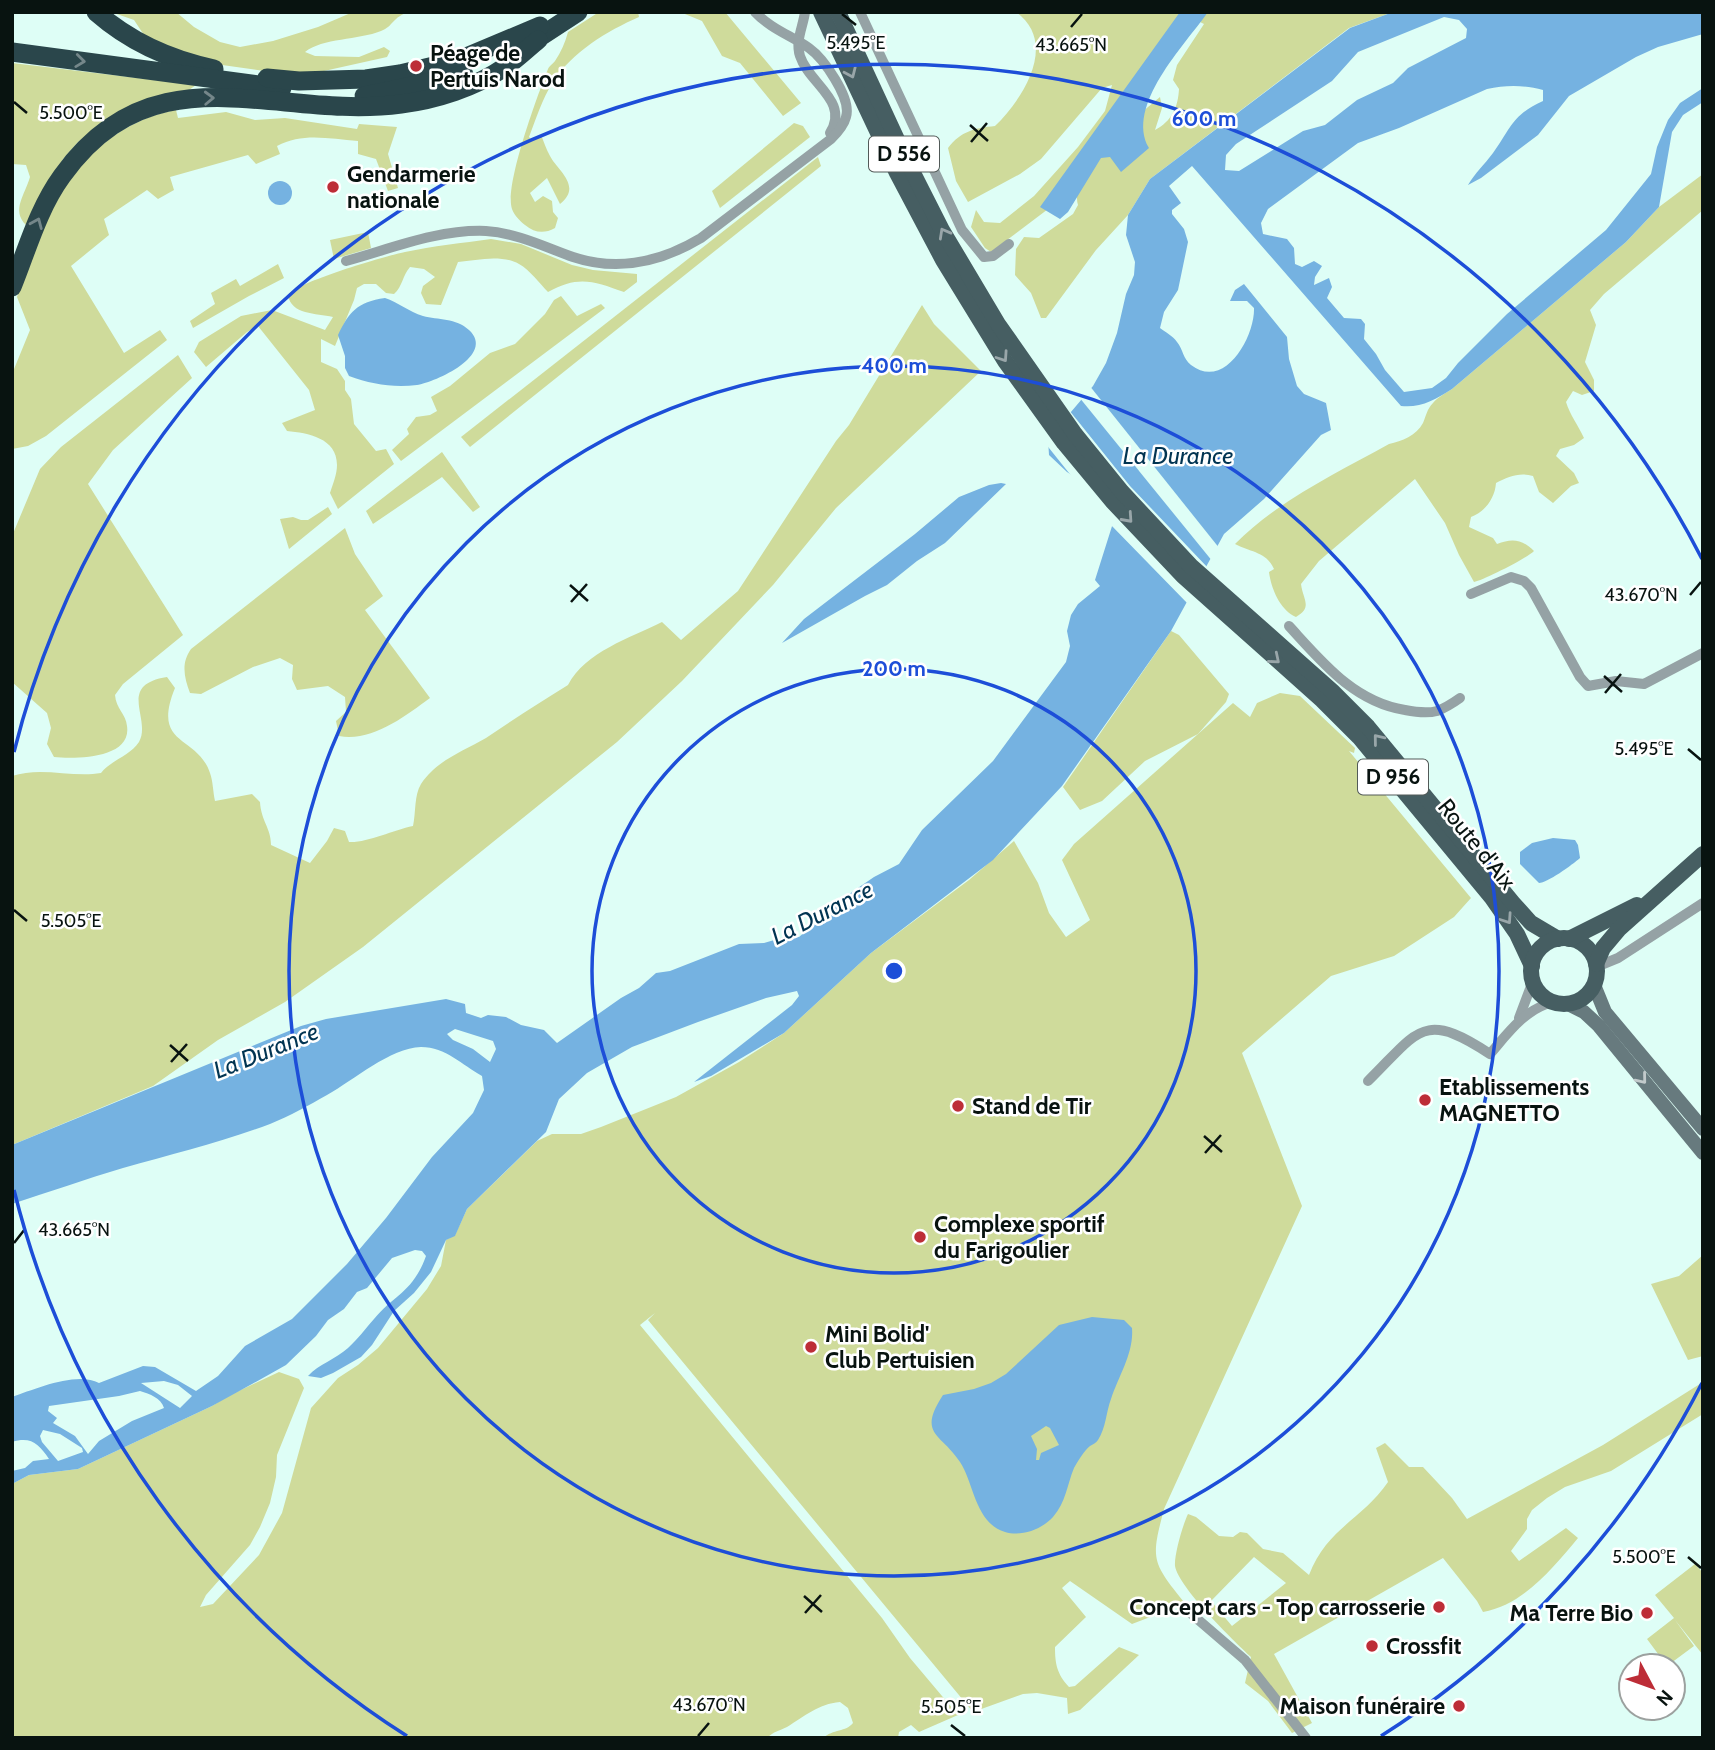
<svg xmlns="http://www.w3.org/2000/svg" width="1715" height="1750" font-family="Cabin,sans-serif">
<style>
.green{fill:#cfdb9b;fill-rule:evenodd}
.water{fill:#75b2e1;fill-rule:evenodd}
.pier{fill:#defef6}
.lines{fill:none;stroke-linecap:round;stroke-linejoin:round}
.street{stroke:#95a2a5;stroke-width:10}
.secondary{stroke:#677a7e;stroke-width:14}
.primary{stroke:#465e62;stroke-width:16}
.highway{stroke:#2a464b;stroke-width:19}
.oneway{stroke:#75878a}
.oneway2{stroke:#99a6a9}
.oneway3{stroke:#c2cacb}
.ticks{fill:none;stroke:#081310;stroke-width:2.5}
.ring{fill:none;stroke:#1d4ed8;stroke-width:3.5}
.poi-dot{fill:#bd2d37;stroke:#fff;stroke-width:2.5}
.labels{text-anchor:middle;stroke-width:5;stroke-linejoin:round;paint-order:stroke}
.shield{fill:#fff;stroke:#525a58;stroke-width:2}
.shield-label{font-size:21px;font-weight:bold;fill:#081310}
.poi-label{font-size:23px;font-weight:bold;fill:#081310;stroke:#fff;text-anchor:start}
.street-label{font-size:23px;fill:#081310;stroke:#fff}
.water-label{font-size:24px;font-style:italic;fill:#013452;stroke:#fff}
.ticks-label{font-size:18px;text-anchor:middle;fill:#081310;stroke:#fff;stroke-width:5;stroke-linejoin:round;paint-order:stroke}
.centre{fill:#1d4ed8;stroke:#fff;stroke-width:3.5}
.ring-label{font-size:21px;text-anchor:middle;font-weight:bold;fill:#1d4ed8;stroke:#fff;stroke-width:5;stroke-linejoin:round;paint-order:stroke}
</style>
<rect width="100%" height="100%" fill="#defef6"/>
<g class="green">
<path d="M111,12H176L194,27L220,42L240,47L273,41L318,27L353,12H409C392,17 394,26 381,31C359,40 322,38 305,52L315,56L359,57L384,47L390,51L387,57L315,73H278L215,64L179,52L144,35L134,20Z"/>
<path d="M599,12H638L639,17C607,31 572,52 553,82C542,99 536,119 529,137L532,140L541,135C544,142 546,149 550,156C557,170 583,186 560,204L547,178L530,193L535,202L543,196L552,201L553,212L558,218L555,228C544,234 535,233 525,225C520,221 514,215 512,209C504,186 538,94 548,69C549,66 553,64 555,61C561,52 565,43 568,32Z"/>
<path d="M680,12H725L801,103L783,116L740,63L722,56L702,21Z"/>
<path d="M1016,12H1393L1349,28L1150,179L1128,215L1096,250L1046,318H1041L1031,293L1015,275L1016,249L1024,237L1039,238L1073,214L1078,205C1068,175 1138,115 1160,97L1162,108L1155,130C1172,121 1178,107 1179,89L1173,80L1177,65L1204,24L1200,22L1060,200L991,252L985,248L971,227L976,210L984,222L1000,223L1034,196L1078,147L1105,111L1112,85L1102,88L1041,159L1020,174L968,202L956,181L948,148C961,131 975,128 995,126C1023,99 1059,43 1016,12Z"/>
<path d="M12,63L196,85L189,90L104,122L78,142L63,159L26,225C11,210 25,195 30,177L26,165L12,164Z"/>
<path d="M176,110L178,118L226,112L255,120L285,118L357,129L359,124L397,127L388,154L398,188L388,191L376,159L358,154V141C330,139 303,132 277,146L280,154L256,164L248,155L170,177L174,190L158,199L147,190L104,219L109,235L71,266L124,353L160,330L167,340L46,436L28,446L12,449V374L30,330L17,297C25,273 32,248 42,226C67,170 113,121 176,110Z"/>
<path d="M794,123L803,126L810,137L720,208L712,191Z"/>
<path d="M818,157L821,166L470,447L461,437Z"/>
<path d="M1703,174V210L1604,294L1590,310L1596,325L1585,362L1594,380V391L1582,395L1573,391L1566,402C1570,415 1578,425 1584,438L1574,445L1560,449L1556,456L1574,473L1579,483L1571,486L1553,503L1539,492L1533,476C1519,472 1508,477 1496,483C1495,498 1485,512 1471,517L1469,527L1493,538L1497,544C1512,538 1522,539 1534,551C1527,558 1484,580 1474,582L1459,555L1445,523L1415,479L1319,561L1301,584C1303,600 1313,607 1296,617C1280,610 1271,588 1269,572L1274,569C1267,552 1250,552 1235,544C1279,500 1335,474 1389,444C1402,441 1416,436 1423,423C1426,416 1427,409 1433,403C1438,397 1446,393 1452,389L1626,242L1659,207Z"/>
<path d="M368,232L371,248L334,259L330,240Z"/>
<path d="M491,239L521,244L572,265L593,270L637,274V282L624,292C594,281 578,275 548,292C540,284 530,270 519,264C501,254 477,260 458,262L441,305L426,304L421,293L423,286L435,277L424,269L410,267C402,276 403,286 394,294L386,293L376,284H364L357,288L354,300L335,346L321,339V362L337,369L345,381V390L351,399L354,424L376,451L386,449L394,464L338,509L330,493C333,484 337,474 337,465C337,438 308,433 287,431L282,423L315,410L309,390L258,326L247,332L206,367L194,352L199,342L241,316L272,310L325,330L333,317C316,313 291,315 288,295C297,282 385,256 405,252C433,246 462,243 491,239Z"/>
<path d="M278,264L284,278L249,296L193,328L190,321L215,304L211,293L236,279L240,286Z"/>
<path d="M561,296L577,316L601,304L605,308L401,461L392,450L409,434L407,429L416,417L430,415L437,411L431,397L450,386L490,353L515,344L545,314L554,300Z"/>
<path d="M922,305L934,324L981,371L836,508L773,585L682,681L617,742L363,947L285,1002L218,1040L153,1086L12,1145V776C41,766 72,778 101,773C111,760 130,756 139,742C152,719 116,685 167,677L175,688C151,747 197,734 210,773C213,781 213,792 215,801L252,794L260,802C261,821 271,828 271,845L310,863L327,841L334,828L345,831L349,842C367,843 393,830 413,826C416,813 414,795 421,784C437,760 462,752 486,738C513,720 540,702 568,685C585,652 630,638 662,622L681,640L738,591L836,441L849,425Z"/>
<path d="M178,355L192,378L113,450L88,484L183,635L123,684L115,695C116,709 126,714 127,726C132,759 75,759 54,757L47,744L51,728L47,713L12,682V536L40,469L61,447Z"/>
<path d="M442,452L480,507L473,512L442,477L373,524L366,511Z"/>
<path d="M328,507L332,514L289,549L280,519L293,517L301,520H308Z"/>
<path d="M345,528L355,554L383,596L365,610L430,698C404,717 372,742 339,736L336,721L346,712L345,697L328,686L297,690L292,679L293,665L280,658L253,667L201,694L190,693C184,677 181,663 191,649Z"/>
<path d="M1171,631L1179,635L1229,694L1226,702L1198,734L1145,761L1102,801L1080,810L1063,787Z"/>
<path d="M1280,693L1300,696L1355,748L1354,753L1349,751L1471,898L1454,917L1394,956L1331,976L1242,1053L1302,1206L1164,1509C1151,1559 1151,1561 1184,1602L1179,1606L1132,1624L1070,1581L1062,1588L1086,1617L1055,1647C1055,1664 1057,1674 1069,1687L1075,1686L1119,1647L1139,1655L1080,1710L1068,1714L1067,1698L1037,1693L1023,1694L973,1712L648,1320L655,1313L640,1325L882,1618L910,1658L958,1715L919,1732L911,1725L899,1732L898,1738H823C833,1729 846,1732 853,1723L848,1708L840,1702C818,1704 805,1716 787,1727C779,1731 774,1731 767,1738H12V1484L29,1475L78,1469L212,1406L228,1396L279,1372L299,1379L304,1388L277,1455L276,1477L270,1503L260,1527L250,1545L206,1595L200,1607L213,1604L259,1555L282,1513L311,1408L338,1378L358,1365L378,1348L427,1289L441,1266L446,1240L455,1235L467,1209L537,1141L552,1134H581L601,1127L676,1097L739,1062L784,1033L871,953L969,880L1014,841L1038,883L1049,913L1066,937L1090,920L1062,860L1074,844L1233,703L1250,717L1257,703Z"/>
<path d="M1703,1255V1356L1688,1360L1651,1284L1679,1276Z"/>
<path d="M1703,1382V1414L1611,1471L1565,1487L1547,1498L1532,1510L1527,1519V1529L1511,1551L1519,1561L1566,1528L1578,1538C1553,1568 1523,1605 1483,1612L1477,1601L1443,1558L1274,1654L1312,1723L1292,1733L1268,1701L1245,1683L1251,1657C1233,1640 1179,1588 1175,1566C1174,1555 1183,1524 1188,1514L1196,1517L1219,1536L1233,1537L1240,1532L1247,1533L1263,1549L1283,1553L1309,1575C1327,1528 1363,1519 1388,1482L1376,1448L1385,1443L1409,1467H1423L1452,1498L1467,1519L1603,1445ZM1254,1557L1286,1583L1232,1626L1211,1601Z"/>
<path d="M1695,1564L1703,1573V1655L1675,1620L1694,1646L1667,1666L1647,1639L1674,1618L1655,1595Z"/>
</g>
<g class="water">
<path d="M1180,12H1208C1184,46 1125,106 1149,148L1121,172L1110,157L1101,158L1068,212L1060,219L1040,207Z"/>
<path d="M1393,12H1703V34L1658,47L1636,57L1569,96L1538,135L1481,178L1468,185C1475,173 1484,165 1493,153C1512,127 1511,116 1543,101V90C1524,85 1506,85 1487,89L1399,128L1358,143L1268,209L1261,223L1263,234L1287,239L1294,248L1295,264L1302,267L1314,261L1322,266L1315,277L1314,285L1329,278L1332,287L1327,298L1344,318L1361,319L1365,324L1364,339L1376,354L1385,370L1404,392L1432,388L1446,378L1458,363L1507,314L1606,230L1651,174L1657,147L1668,120L1680,103L1703,88V102L1683,115L1672,132L1659,207L1626,242L1452,389C1435,400 1421,408 1401,406L1192,166L1169,186L1181,203L1172,210V214L1184,229L1188,242L1178,290L1164,312L1160,328C1165,332 1173,336 1177,342C1183,349 1183,359 1191,365C1225,391 1255,336 1254,308L1247,301H1230L1235,290L1244,284L1287,337L1289,359L1297,386L1304,394L1326,403L1331,430L1321,435L1264,499L1224,534L1171,631L1062,786L993,860L871,953L784,1033L711,1076L694,1082L792,1005L799,996L797,991L766,998L698,1022L632,1047L587,1073L559,1099L546,1132L467,1209L455,1236L446,1240L431,1272L414,1293L394,1311L372,1345L361,1357L333,1373L321,1378L308,1376C319,1364 336,1359 348,1348C358,1339 365,1329 374,1319C395,1294 413,1292 426,1256L422,1251L415,1250L392,1258L367,1288L357,1292L344,1309L328,1320L316,1336L286,1365L252,1384L212,1406L78,1469L29,1475L12,1484V1471L25,1468L33,1461L49,1459C39,1444 31,1436 12,1442V1397C35,1389 77,1371 99,1383L143,1366L155,1367L196,1391L218,1376L245,1346L292,1319L347,1264L386,1218L432,1157L473,1113L484,1090L482,1076C462,1065 446,1047 421,1047C390,1048 354,1080 327,1095C309,1105 290,1116 270,1124C222,1142 173,1154 123,1168C86,1179 49,1192 12,1204V1145L301,1026L326,1019L446,999L465,1004L466,1013L481,1018L488,1015L506,1017L521,1025L544,1030L557,1043L621,998L639,988L656,973L670,971L739,944L764,943L788,936L799,937L852,892L874,877L899,864L922,830L993,761L1066,662L1070,646L1067,631L1071,615L1078,604L1100,586L1095,580L1113,523L1087,485L1067,472L1049,455L1048,439L1093,386L1106,363L1117,333L1126,294L1134,275L1135,262L1126,235L1128,215L1150,179L1350,28ZM1444,17L1459,20L1467,29L1466,38L1408,68L1393,83L1357,100L1325,125L1303,131L1239,171L1225,170L1226,155L1236,144L1332,81L1358,52ZM455,1029L493,1041L496,1049L490,1062L473,1049L453,1040L447,1034ZM164,1381L178,1385L192,1396L180,1408L141,1383ZM140,1391C150,1394 161,1398 164,1408L132,1421L99,1441L88,1454L75,1436L53,1423L57,1418L48,1411L49,1406L119,1396ZM43,1430L60,1434L82,1448L83,1452L58,1461L42,1442L40,1436Z"/>
<circle cx="280" cy="193" r="12"/>
<path d="M385,298C398,302 409,312 423,316C438,320 456,318 469,330C496,355 436,382 417,385C393,388 371,384 349,376L345,368V356L338,335C349,312 357,302 385,298Z"/>
<path d="M1001,483L1006,484L945,543L917,561L887,585L865,596L782,643L804,619L915,534L959,497L989,485Z"/>
<path d="M1553,838L1575,840L1578,845L1580,858C1572,865 1547,883 1539,883L1520,864V852L1532,843Z"/>
<path d="M1092,1317L1124,1320L1132,1328C1134,1353 1119,1375 1111,1399C1106,1412 1106,1428 1098,1440C1096,1443 1093,1444 1090,1446C1084,1451 1078,1461 1074,1468C1067,1485 1066,1502 1053,1517C1042,1529 1022,1537 1005,1532C975,1523 974,1483 960,1462C941,1433 917,1435 943,1395L974,1389L991,1383L1006,1374L1059,1325ZM1046,1426L1050,1428L1059,1445L1041,1453L1039,1460H1036L1037,1449L1031,1436Z"/>
</g>
<g class="pier">
<path d="M1089,385L1220,549L1213,562L1079,397Z"/>
<path d="M1069,410L1130,486L1209,569L1189,605L1109,523L1097,502L1085,488L1077,483L1045,443L1046,437Z"/>
</g>
<g class="lines">
<g class="street">
<path d="M805,12C803,27 795,41 800,56C809,84 850,101 830,133"/>
<path d="M860,12L962,230L984,257L993,256L1009,244"/>
<path d="M346,261C390,249 439,229 486,231C517,233 545,247 573,257C618,272 661,262 701,238L831,139C837,133 844,125 846,117C852,98 823,58 809,48C790,35 771,29 755,12"/>
<path d="M1471,594L1511,577L1524,581L1531,588L1580,677L1588,686L1616,681L1644,684L1703,653"/>
<path d="M1289,626C1322,662 1354,702 1405,710C1415,712 1426,714 1437,711C1445,708 1453,703 1460,698"/>
<path d="M1596,967L1618,958L1703,903"/>
<path d="M1519,1018L1533,981"/>
<path d="M1368,1081C1418,1032 1422,1009 1490,1054C1508,1033 1525,1009 1553,1002"/>
<path d="M1188,1611L1245,1660L1306,1738"/>
</g>
<g class="secondary">
<path d="M1594,985L1605,1012L1703,1129"/>
<path d="M1568,1004L1584,1012L1599,1026L1703,1153"/>
</g>
<g class="primary">
<path d="M821,12L897,173L943,260L1005,361L1064,443L1112,501L1183,576L1322,700L1359,737L1492,898L1517,934L1532,966"/>
<path d="M838,12L907,161L942,230L998,324L1075,434L1122,492L1191,566L1332,691L1368,727L1513,903L1531,923L1558,939"/>
<circle cx="1564" cy="971" r="33"/>
<path d="M1569,939L1637,905"/>
<path d="M1596,964L1603,948L1619,929L1703,854"/>
</g>
<g class="highway">
<path d="M96,12C129,41 171,60 214,69"/>
<path d="M526,46L578,12"/>
<path d="M12,52L282,88"/>
<path d="M267,78L299,81L366,79L400,74L459,60L540,26"/>
<path d="M364,96L464,75"/>
<path d="M12,287C27,250 38,209 62,176C155,46 276,121 401,104C435,100 476,87 505,67C517,59 527,49 538,40"/>
</g>
</g>
<defs><path id="oneway-chevron" d="M-2-3.5L2.5 0L-2 3.5" fill="none" stroke-width="1.6" stroke-linecap="round" stroke-linejoin="round" transform="scale(1.75)"/></defs>
<g class="oneway">
<use href="#oneway-chevron" transform="translate(80 61) rotate(7)"/>
<use href="#oneway-chevron" transform="translate(209 98) rotate(-2)"/>
<use href="#oneway-chevron" transform="translate(37 223) rotate(-67)"/>
</g>
<g class="oneway2">
<use href="#oneway-chevron" transform="translate(851 73) rotate(66)"/>
<use href="#oneway-chevron" transform="translate(944 233) rotate(-119)"/>
<use href="#oneway-chevron" transform="translate(1003 357) rotate(56)"/>
<use href="#oneway-chevron" transform="translate(1128 518) rotate(48)"/>
<use href="#oneway-chevron" transform="translate(1275 659) rotate(40)"/>
<use href="#oneway-chevron" transform="translate(1378 739) rotate(-129)"/>
<use href="#oneway-chevron" transform="translate(1507 919) rotate(56)"/>
</g>
<use class="oneway3" href="#oneway-chevron" transform="translate(1642 1079) rotate(51)"/>
<path class="ticks" d="M842,14L856,25M1071,27L1082,14M14,102L27,113M970,125L988,141M971,142L987,123M570,585L588,601M1690,595L1701,582M571,602L587,584M1604,676L1622,692M1605,693L1621,674M1688,749L1701,760M14,910L27,921M170,1045L188,1061M171,1062L187,1044M1204,1136L1222,1152M1205,1153L1221,1135M14,1243L25,1229M1688,1557L1701,1568M804,1596L822,1612M805,1613L821,1595M951,1725L965,1736M698,1736L709,1723"/>
<g class="ring">
<circle cx="894" cy="971" r="302"/>
<circle cx="894" cy="971" r="605"/>
<path d="M1702 1383A907 907 0 0 1 1381 1736M407 1736A907 907 0 0 1 14 1190M14 752A907 907 0 0 1 1702 559"/>
</g>
<g class="poi-dot">
<circle cx="416" cy="66" r="7"/>
<circle cx="333" cy="187" r="7"/>
<circle cx="1425" cy="1100" r="7"/>
<circle cx="958" cy="1106" r="7"/>
<circle cx="920" cy="1237" r="7"/>
<circle cx="811" cy="1347" r="7"/>
<circle cx="1439" cy="1607" r="7"/>
<circle cx="1647" cy="1613" r="7"/>
<circle cx="1372" cy="1646" r="7"/>
<circle cx="1459" cy="1706" r="7"/>
</g>
<g class="labels">
<g class="shield">
<rect x="869" y="136.5" width="70" height="35" rx="5"/>
<rect x="1358" y="759.5" width="70" height="35" rx="5"/>
</g>
<g class="shield-label">
<text x="904" y="161">D 556</text>
<text x="1393" y="784">D 956</text>
</g>
<g class="poi-label">
<text x="430" y="61">Péage de<tspan x="430" dy="26">Pertuis Narod</tspan></text>
<text x="347" y="182">Gendarmerie<tspan x="347" dy="26">nationale</tspan></text>
<text x="1439" y="1095">Etablissements<tspan x="1439" dy="26">MAGNETTO</tspan></text>
<text x="972" y="1114">Stand de Tir</text>
<text x="934" y="1232">Complexe sportif<tspan x="934" dy="26">du Farigoulier</tspan></text>
<text x="825" y="1342">Mini Bolid'<tspan x="825" dy="26">Club Pertuisien</tspan></text>
<text x="1425" y="1615" text-anchor="end">Concept cars - Top carrosserie</text>
<text x="1633" y="1621" text-anchor="end">Ma Terre Bio</text>
<text x="1386" y="1654">Crossfit</text>
<text x="1445" y="1714" text-anchor="end">Maison funéraire</text>
</g>
<g class="street-label">
<text transform="translate(1477 844) rotate(51)" y="8">Route d'Aix</text>
</g>
<g class="water-label">
<text x="1178" y="464">La Durance</text>
<text transform="translate(822 913) rotate(-27)" y="8">La Durance</text>
<text transform="translate(266 1051) rotate(-22)" y="8">La Durance</text>
</g>
</g>
<g class="ticks-label">
<text x="856" y="49">5.495°E</text>
<text x="1071" y="51">43.665°N</text>
<text x="71" y="119">5.500°E</text>
<text x="1641" y="601">43.670°N</text>
<text x="1644" y="755">5.495°E</text>
<text x="71" y="927">5.505°E</text>
<text x="74" y="1236">43.665°N</text>
<text x="1644" y="1563">5.500°E</text>
<text x="709" y="1711">43.670°N</text>
<text x="951" y="1713">5.505°E</text>
</g>
<circle cx="894" cy="971" r="10" class="centre"/>
<g class="ring-label">
<text x="1204" y="126">600 m</text>
<text x="894" y="373">400 m</text>
<text x="894" y="676">200 m</text>
</g>
<rect width="1715" height="1750" fill="none" stroke="#081310" stroke-width="28"/>
<g transform="translate(1652 1687) rotate(131)"><circle r="33" fill="#ffffff" stroke="#9ca19f" stroke-width="2"/>
<path d="M0-5L12 26L0 18L-12 26Z" fill="#bd2d37"/>
<text y="-10" font-size="19" font-weight="bold" text-anchor="middle" fill="#081310">N</text>
</g>
</svg>
